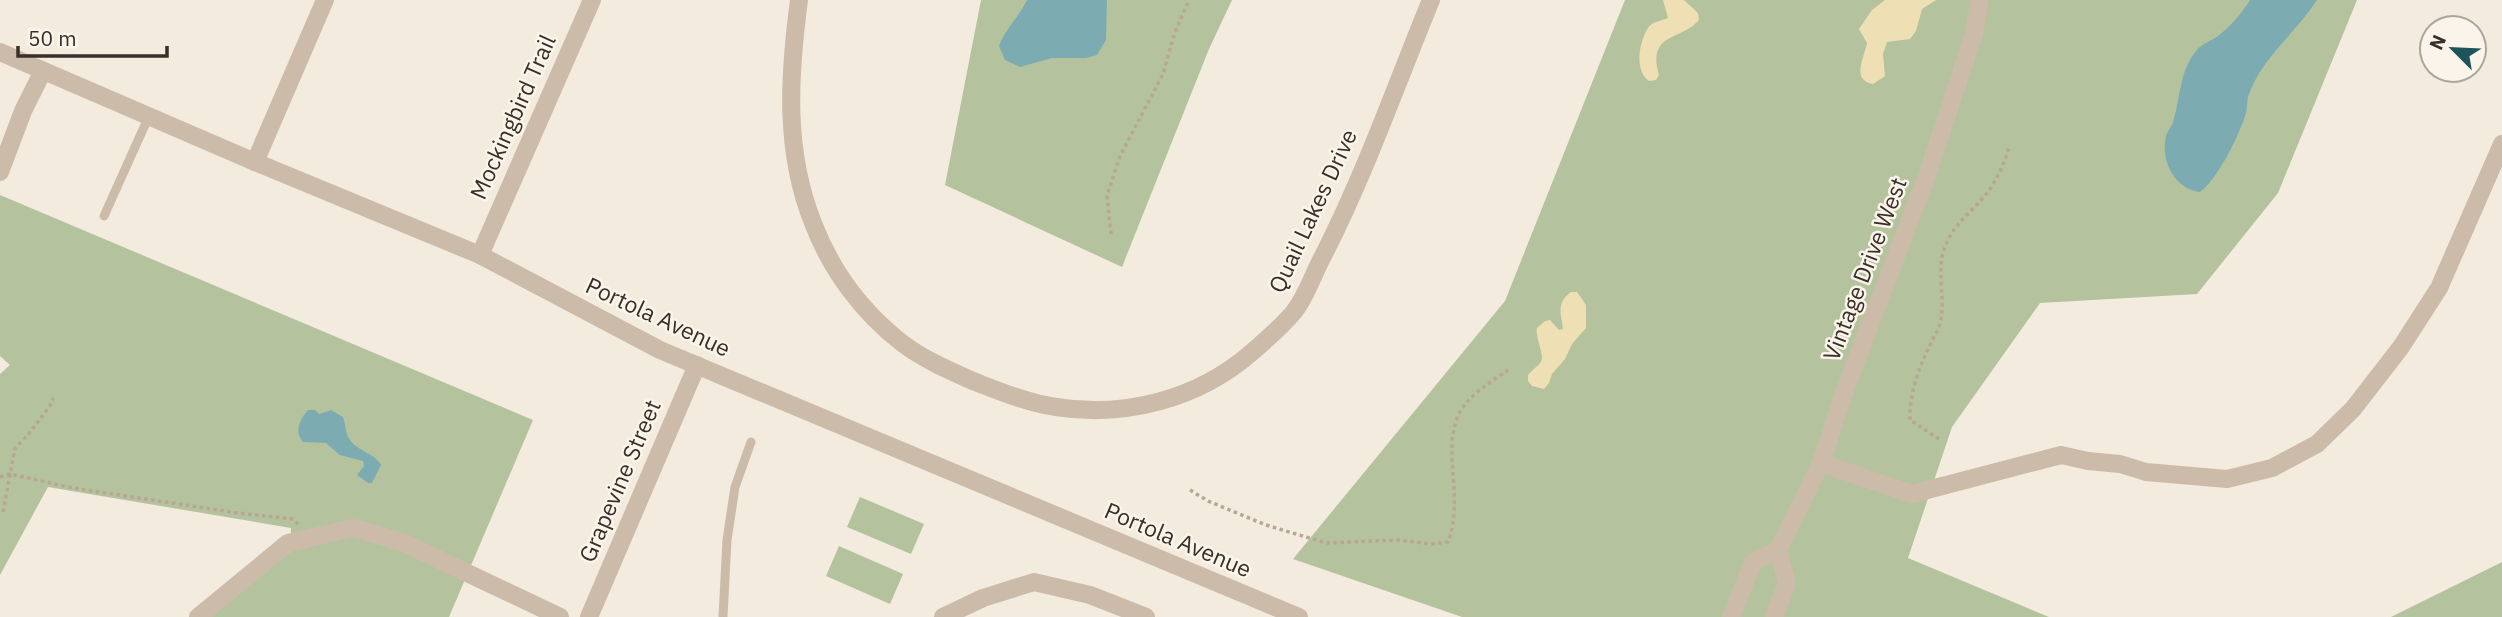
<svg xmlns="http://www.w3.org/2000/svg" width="2502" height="617" font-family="'IBM Plex Sans',sans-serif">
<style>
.green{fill:#b4c39d}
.sand{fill:#efdfb4}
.water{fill:#7cacb1}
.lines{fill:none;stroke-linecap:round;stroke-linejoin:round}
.path{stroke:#b8a593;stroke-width:3.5;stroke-dasharray:3.5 3.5;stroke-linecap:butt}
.service{stroke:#ccbba9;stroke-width:9}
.minor{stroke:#ccbba9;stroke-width:18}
.tertiary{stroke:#ccbba9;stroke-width:18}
.labels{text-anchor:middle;stroke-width:5;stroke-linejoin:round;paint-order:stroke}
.street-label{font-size:23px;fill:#392f29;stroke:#faf4ea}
</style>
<rect width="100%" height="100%" fill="#f3ebde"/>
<g class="green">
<path d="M981,0H1232L1209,49L1122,267L945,185Z"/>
<path d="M1625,0H2357L2278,193L2197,294L2040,303L1952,427L1908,558L2049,617H1462L1293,559L1505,301Z"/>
<path d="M0,195L533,420L449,617H207L290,547L291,528L48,487L0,575V374L10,365L0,356Z"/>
<path d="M860,497L924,524L911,554L847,527Z"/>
<path d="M839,546L903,574L890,604L826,576Z"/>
<path d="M2502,562V617H2391Z"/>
</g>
<g class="sand">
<path d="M1663,0H1684L1698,13L1699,20C1681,41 1647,32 1659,75L1656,80L1649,81C1634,70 1639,42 1648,28C1652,21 1662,21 1668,18Z"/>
<path d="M1885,0H1936L1922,9L1916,31L1910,39L1887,42L1883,54L1885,76L1873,84C1851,80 1864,58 1867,43L1859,29L1872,10Z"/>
<path d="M1571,292H1577L1586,305V328L1572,344L1565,359L1552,374L1549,383L1544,389L1532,386L1528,381V375C1531,371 1538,366 1541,362C1545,355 1535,338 1537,328L1545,321L1550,320L1559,330L1563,329C1561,313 1556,303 1571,292Z"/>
</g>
<g class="water">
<path d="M1027,0H1107L1106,40L1097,55L1086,58H1052L1020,67L1005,60L999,46C1005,29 1019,17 1027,0Z"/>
<path d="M2250,0H2317C2296,33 2260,59 2248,97C2247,102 2247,108 2246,113C2240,134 2217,180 2200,192C2175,189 2160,161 2166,136C2167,131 2172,127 2173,122C2181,97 2179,72 2196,51C2201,44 2211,41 2218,36C2231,26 2241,14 2250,0Z"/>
<path d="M308,410H315L319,414L331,410L343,417C346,424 345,433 350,440C357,451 375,453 381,465L372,483H368L357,475L364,466L363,461L340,455L326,443L303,442C294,431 300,419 308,410Z"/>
</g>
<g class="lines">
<g class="path">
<path d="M1111,234L1107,196L1120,156L1163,74L1175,32L1189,0"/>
<path d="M1939,439L1910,420C1909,394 1919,367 1931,343C1934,336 1938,331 1940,324C1947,294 1933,269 1948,240C1956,223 1970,213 1982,199C1995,185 2004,165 2009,147"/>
<path d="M0,477L10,474L73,488L238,513L293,519L298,524"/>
<path d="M1190,490L1208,501L1266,525L1326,543L1399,540L1431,544L1448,542C1464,499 1443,456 1457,418C1465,397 1491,382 1508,370"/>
<path d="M3,512L15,448L27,436L50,406L53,398"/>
</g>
<g class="service">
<path d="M104,216L149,116"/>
<path d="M723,617L727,540L735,487L751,442"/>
</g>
<g class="minor">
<path d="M799,0C789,76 784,150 813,223C831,270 862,312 902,343C923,359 948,370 973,381C999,391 1028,403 1056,407C1125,418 1198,399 1251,353C1265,341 1281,327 1293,313C1306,298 1313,274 1323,256C1365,174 1396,85 1431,0"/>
<path d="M255,162L325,0"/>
<path d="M0,172L23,111L43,71"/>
<path d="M480,255L592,0"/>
<path d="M1821,463L1912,494L2061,455L2088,461L2120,464L2146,472L2227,479L2272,468L2317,444L2353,409L2401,347L2439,288L2502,144"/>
<path d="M198,617L288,543L353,528L402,542L560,617"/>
<path d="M943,617L983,598L1034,582L1090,595L1146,617"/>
<path d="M1731,617L1753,562L1778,550L1821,463L1845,390L1929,170L1974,33L1980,0"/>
<path d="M1774,617L1787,583L1778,550"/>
</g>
<g class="tertiary">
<path d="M0,52L255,162L480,255L660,350L1299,617"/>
<path d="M589,617L697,365"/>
</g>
</g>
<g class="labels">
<g class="street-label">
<text transform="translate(513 117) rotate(-66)" y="8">Mockingbird Trail</text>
<text transform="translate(1313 211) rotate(-65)" y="8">Quail Lakes Drive</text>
<text transform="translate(1865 269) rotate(-69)" y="8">Vintage Drive West</text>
<text transform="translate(658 317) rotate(25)" y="8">Portola Avenue</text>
<text transform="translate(620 481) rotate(-67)" y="8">Grapevine Street</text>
<text transform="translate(1178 540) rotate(23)" y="8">Portola Avenue</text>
</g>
</g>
<g transform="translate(2453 49) rotate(294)"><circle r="33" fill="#faf4ea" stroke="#ada59d" stroke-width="2"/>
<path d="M0-5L12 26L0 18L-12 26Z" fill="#1d545c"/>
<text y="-10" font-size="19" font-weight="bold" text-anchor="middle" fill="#392f29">N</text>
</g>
<path d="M18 46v10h149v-10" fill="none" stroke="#392f29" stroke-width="3.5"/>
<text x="28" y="46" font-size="21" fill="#392f29" stroke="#faf4ea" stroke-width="5" paint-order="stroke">50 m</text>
</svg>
